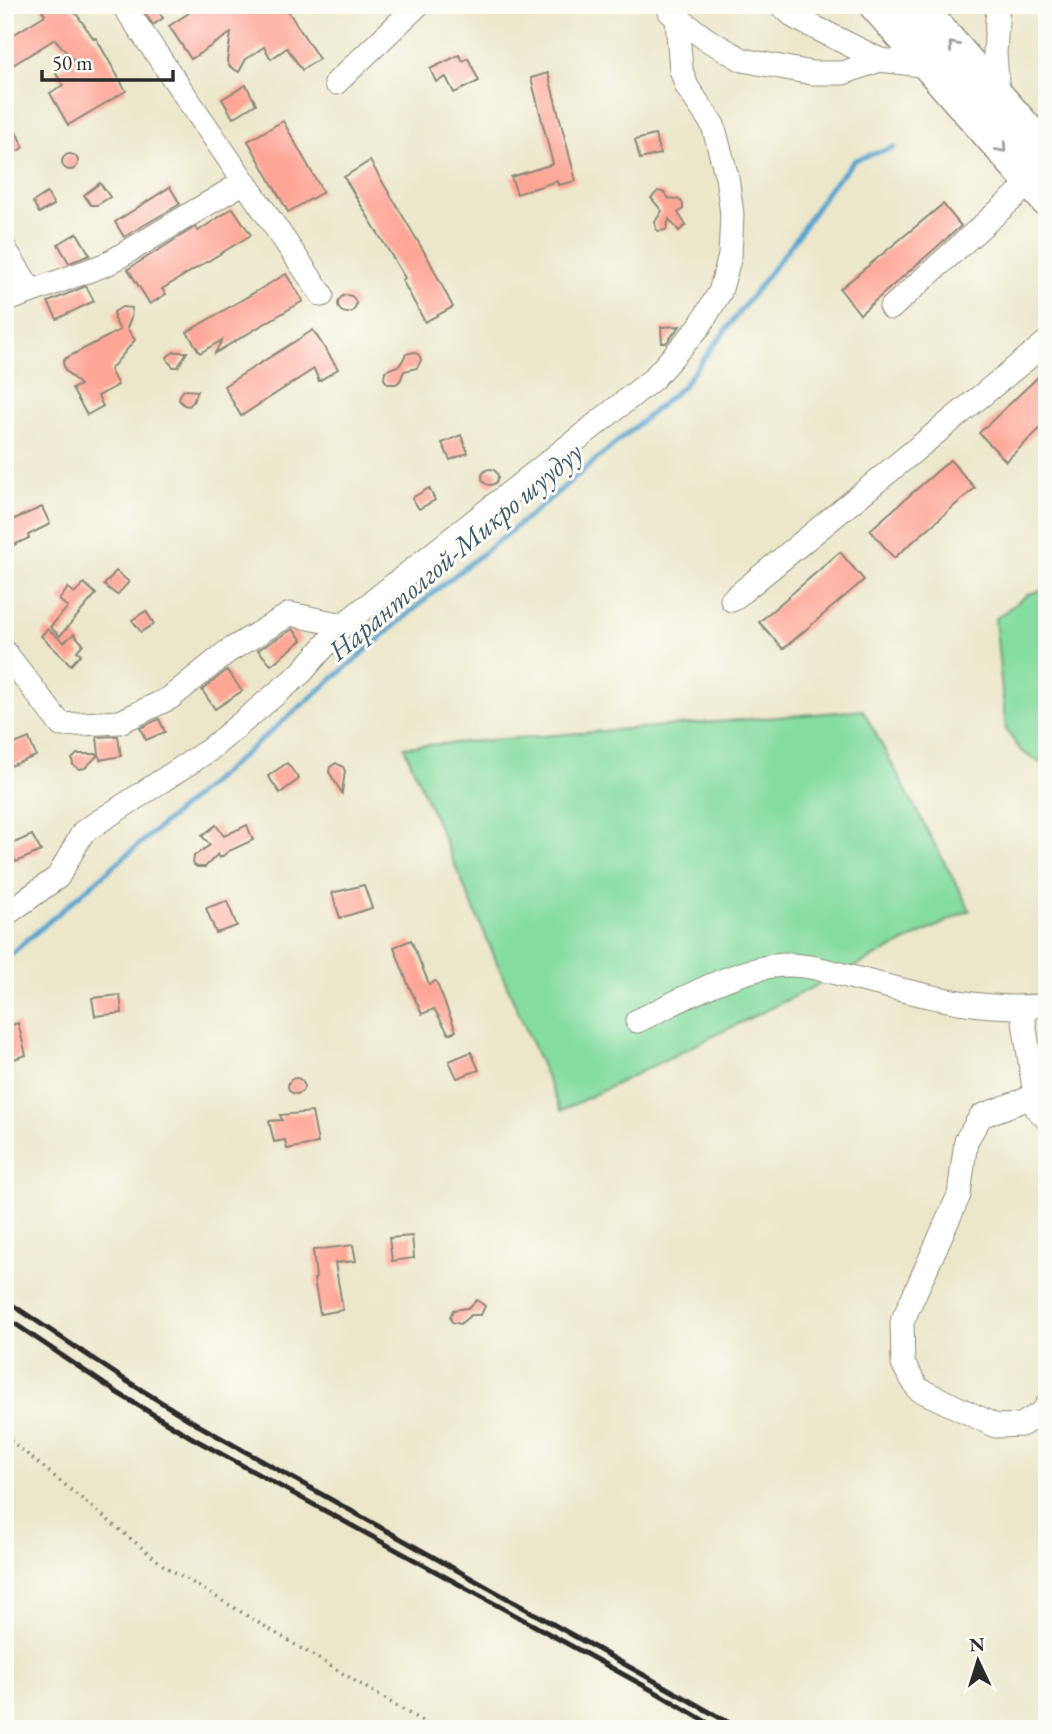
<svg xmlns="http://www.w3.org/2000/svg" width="1052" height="1734" font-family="'EB Garamond',serif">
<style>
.green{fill:#85dca0;stroke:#588466;stroke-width:2}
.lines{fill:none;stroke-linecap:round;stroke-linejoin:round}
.stream{stroke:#54a2cd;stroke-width:5}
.building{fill:#fea696}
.minor-casing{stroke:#8c897a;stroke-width:25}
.highway-casing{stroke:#8c897a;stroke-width:36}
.path{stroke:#8c897a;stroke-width:3.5;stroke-dasharray:2 5;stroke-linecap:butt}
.minor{stroke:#fff;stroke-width:23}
.highway{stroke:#fff;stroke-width:33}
.rail{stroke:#2b2b2b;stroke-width:5}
.oneway{stroke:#a0a0a0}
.labels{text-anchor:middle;stroke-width:6;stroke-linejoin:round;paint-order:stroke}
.water-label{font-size:28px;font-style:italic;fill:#3b5b6c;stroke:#fdfcf7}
</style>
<rect width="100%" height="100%" fill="#fdfcf7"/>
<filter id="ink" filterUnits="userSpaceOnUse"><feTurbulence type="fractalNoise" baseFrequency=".0143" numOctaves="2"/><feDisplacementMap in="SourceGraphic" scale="14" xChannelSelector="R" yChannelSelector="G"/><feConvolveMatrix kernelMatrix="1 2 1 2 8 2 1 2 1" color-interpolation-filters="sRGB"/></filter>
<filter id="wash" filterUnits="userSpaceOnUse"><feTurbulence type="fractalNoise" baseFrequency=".00686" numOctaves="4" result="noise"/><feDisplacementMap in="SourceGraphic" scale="28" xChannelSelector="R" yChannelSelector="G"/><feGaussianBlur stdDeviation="1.57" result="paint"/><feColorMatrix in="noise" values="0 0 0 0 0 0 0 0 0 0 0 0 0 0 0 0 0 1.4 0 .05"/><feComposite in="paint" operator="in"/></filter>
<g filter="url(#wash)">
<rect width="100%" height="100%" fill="#ece7ca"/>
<g class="green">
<path d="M1047,588V767L1021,751L1006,730L995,619L1027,595Z"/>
<path d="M863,710L970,910L561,1111L404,747Z"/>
</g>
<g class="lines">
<path class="stream" d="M5,959L440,587L532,514L682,387L797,237L828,190L855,160L894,147"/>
</g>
<g id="blocks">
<g class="building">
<path d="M39,5H70L94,39L96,38L126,91L68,125L50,93L63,85L55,72L74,61L55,39L5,70V40L45,15Z"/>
<path d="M140,5H154L163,18L153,25Z"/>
<path d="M201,5H284L319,59L302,70L287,48L271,59L264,47L246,59L239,72L229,66L227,61L231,33L191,59L169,26Z"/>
<path d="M459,55L463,61L468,58L479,81L454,93L446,77L436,82L430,69Z"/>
<path d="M548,73L576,181L558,185L557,181L517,194L511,177L553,164L531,78Z"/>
<path d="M246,85L256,104L233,118L222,99Z"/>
<path d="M5,112L24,147L5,158Z"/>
<path d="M283,121L323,192L288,212L248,141Z"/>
<path d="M655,135L660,154L640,159L635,140Z"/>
<circle cx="70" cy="162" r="8"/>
<path d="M370,161L429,260L453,307L425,322L402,280L405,278L344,177Z"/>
<path d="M100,183L110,197L97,205H91L84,195Z"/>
<path d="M170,187L180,204L124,237L115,222Z"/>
<path d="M658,191L665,193L669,199L671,198L680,200L683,204V209L678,213L686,225L679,231L669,219L666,230L658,231L656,229L655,222L662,211L651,198Z"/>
<path d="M47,193L54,205L39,213L33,202Z"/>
<path d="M943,204L961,226L860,314L840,289Z"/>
<path d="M233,208L251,235L162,289L166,294L150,304L128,269L195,227L198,231Z"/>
<path d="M77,233L90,255L69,263L58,244Z"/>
<path d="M286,274L303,301L215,353L222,340L200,353L187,332Z"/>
<path d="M86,286L94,301L57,319L48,302Z"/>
<circle cx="347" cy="304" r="9"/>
<path d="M122,307L132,308L131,318L127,328L135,340L110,370L118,385L98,396L103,406L87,415L72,389L80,385L65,370L63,362L66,358L120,330L114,319V312Z"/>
<path d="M680,326L666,343H662L661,327Z"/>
<path d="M313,330L338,369L319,381L314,369L241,416L224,386Z"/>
<path d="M174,352H187L178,367H173L168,361L167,357Z"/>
<path d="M414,352L419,355L421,360L417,368L404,371L400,381L396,384H388L384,379L385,371L400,365L406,354Z"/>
<path d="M1038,377L1047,386V422L1006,461L979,433Z"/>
<path d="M184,390L198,391L193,402L189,406L184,405L179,400L180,395Z"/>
<path d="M461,435L468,453L450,460L442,443Z"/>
<path d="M950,460L975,488L894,558L870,530Z"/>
<circle cx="490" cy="477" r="8"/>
<path d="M429,488L435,500L419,509L412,498Z"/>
<path d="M42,507L50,524L28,535L29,538L5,549V523Z"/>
<path d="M840,552L864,580L783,649L759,622Z"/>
<path d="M116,571L129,582L117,595L104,585Z"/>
<path d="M84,583L96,594L60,636L50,627L68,607L59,600L68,588L75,593Z"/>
<path d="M146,611L154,624L141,632L132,620Z"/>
<path d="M47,629L64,642L74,634L83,644L77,651L81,654L71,665L41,636Z"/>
<path d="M293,629L302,640L271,665L258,650Z"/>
<path d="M227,670L242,691L215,709L202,690Z"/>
<path d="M159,719L165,732L146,740L140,728Z"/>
<path d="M118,736L121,756L100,760L99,754L85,768L79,769L73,765L72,759L77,754H99L97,737Z"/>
<path d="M29,738L36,756L5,768V748Z"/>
<path d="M287,763L299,779L280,793L268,776Z"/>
<path d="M336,763L343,767L345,771L342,793L329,772L330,767Z"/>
<path d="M216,825L224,836L247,825L253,840L229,851L220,858L218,854L205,867H197L193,864L194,856L210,845L202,836Z"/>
<path d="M32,835L41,851L16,862L7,846Z"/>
<path d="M364,885L372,908L340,918L332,893Z"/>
<path d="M227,901L237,926L216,933L206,908Z"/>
<path d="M411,940L429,984L436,981L456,1031L449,1034L434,1009L422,1014L408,984L394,947Z"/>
<path d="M120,995L122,1013L95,1016L92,998Z"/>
<path d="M18,1023L26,1055L5,1062V1027Z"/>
<path d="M471,1052L479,1070L457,1078L449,1061Z"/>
<circle cx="296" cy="1086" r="8"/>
<path d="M312,1112L318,1143L287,1149L285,1140L274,1142L269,1121L282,1120L280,1115Z"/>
<path d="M412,1236L414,1258L392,1261L389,1238Z"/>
<path d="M353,1245L356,1261L335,1263L343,1310L320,1314L314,1279L316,1278L313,1250Z"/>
<path d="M477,1300L485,1306L481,1315H471L460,1324L452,1322L450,1317L453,1310L468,1308Z"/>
</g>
</g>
</g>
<g filter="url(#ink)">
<use href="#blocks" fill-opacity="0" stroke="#8c897a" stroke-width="2"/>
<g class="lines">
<defs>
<g id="minor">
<path d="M123,5L322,295"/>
<path d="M781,5L796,18L880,60L929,66"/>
<path d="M670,12L706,39L743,60L812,73H843L880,60"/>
<path d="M336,83L418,5"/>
<path d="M998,96L995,53L998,5"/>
<path d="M5,249L31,291"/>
<path d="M5,301L107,264L244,182"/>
<path d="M891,308L1031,182"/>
<path d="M732,600L1047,342"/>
<path d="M5,652L61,725L120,722L170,698L227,652L290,614L343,625L653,379L699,327L720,292L730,256L732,214L727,177L713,125L687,87L681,70L677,19L674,5"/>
<path d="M5,915L58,877L83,832L209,750L301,673L343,625"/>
<path d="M1022,1008L1037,1109L1047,1119"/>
<path d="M637,1021C680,1001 741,965 788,965C812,965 838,974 862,980C922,995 984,1013 1047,1005"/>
<path d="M1047,1084L1035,1096L981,1116L966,1141L959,1195L902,1322L903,1364L918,1389L996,1426L1021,1425L1043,1412L1047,1405"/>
</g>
<g id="highway">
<path d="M876,5L1047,200"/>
<path d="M917,5L1047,153"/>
</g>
</defs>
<use href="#minor" class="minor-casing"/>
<use href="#highway" class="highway-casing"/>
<path class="path" d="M5,1436L163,1565L435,1729"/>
<use href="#minor" class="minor"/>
<use href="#highway" class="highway"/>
<g class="rail">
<path d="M5,1300L122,1378L198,1425L740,1729"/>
<path d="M5,1317L116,1392L194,1439L659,1694L718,1729"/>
</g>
</g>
<defs><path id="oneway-chevron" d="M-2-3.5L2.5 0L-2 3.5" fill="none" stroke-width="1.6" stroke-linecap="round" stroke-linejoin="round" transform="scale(1.75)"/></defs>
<g class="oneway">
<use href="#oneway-chevron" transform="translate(953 46) rotate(-131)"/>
<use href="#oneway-chevron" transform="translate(1002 148) rotate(49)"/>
</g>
</g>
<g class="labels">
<g class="water-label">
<text transform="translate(455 551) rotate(-40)" y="10">Нарантолгой-Микро шуудуу</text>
</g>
</g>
<rect width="1052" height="1734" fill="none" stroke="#fdfcf7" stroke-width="28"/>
<g transform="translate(978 1661) rotate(356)" stroke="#fdfcf7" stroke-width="5" paint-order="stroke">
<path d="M0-5L12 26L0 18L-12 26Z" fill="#2b2b2b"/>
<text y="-10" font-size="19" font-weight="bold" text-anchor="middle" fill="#2b2b2b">N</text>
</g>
<path d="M42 70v10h131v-10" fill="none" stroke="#2b2b2b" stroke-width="3.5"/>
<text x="52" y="70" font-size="21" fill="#2b2b2b" stroke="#fdfcf7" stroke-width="5" paint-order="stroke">50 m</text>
</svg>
